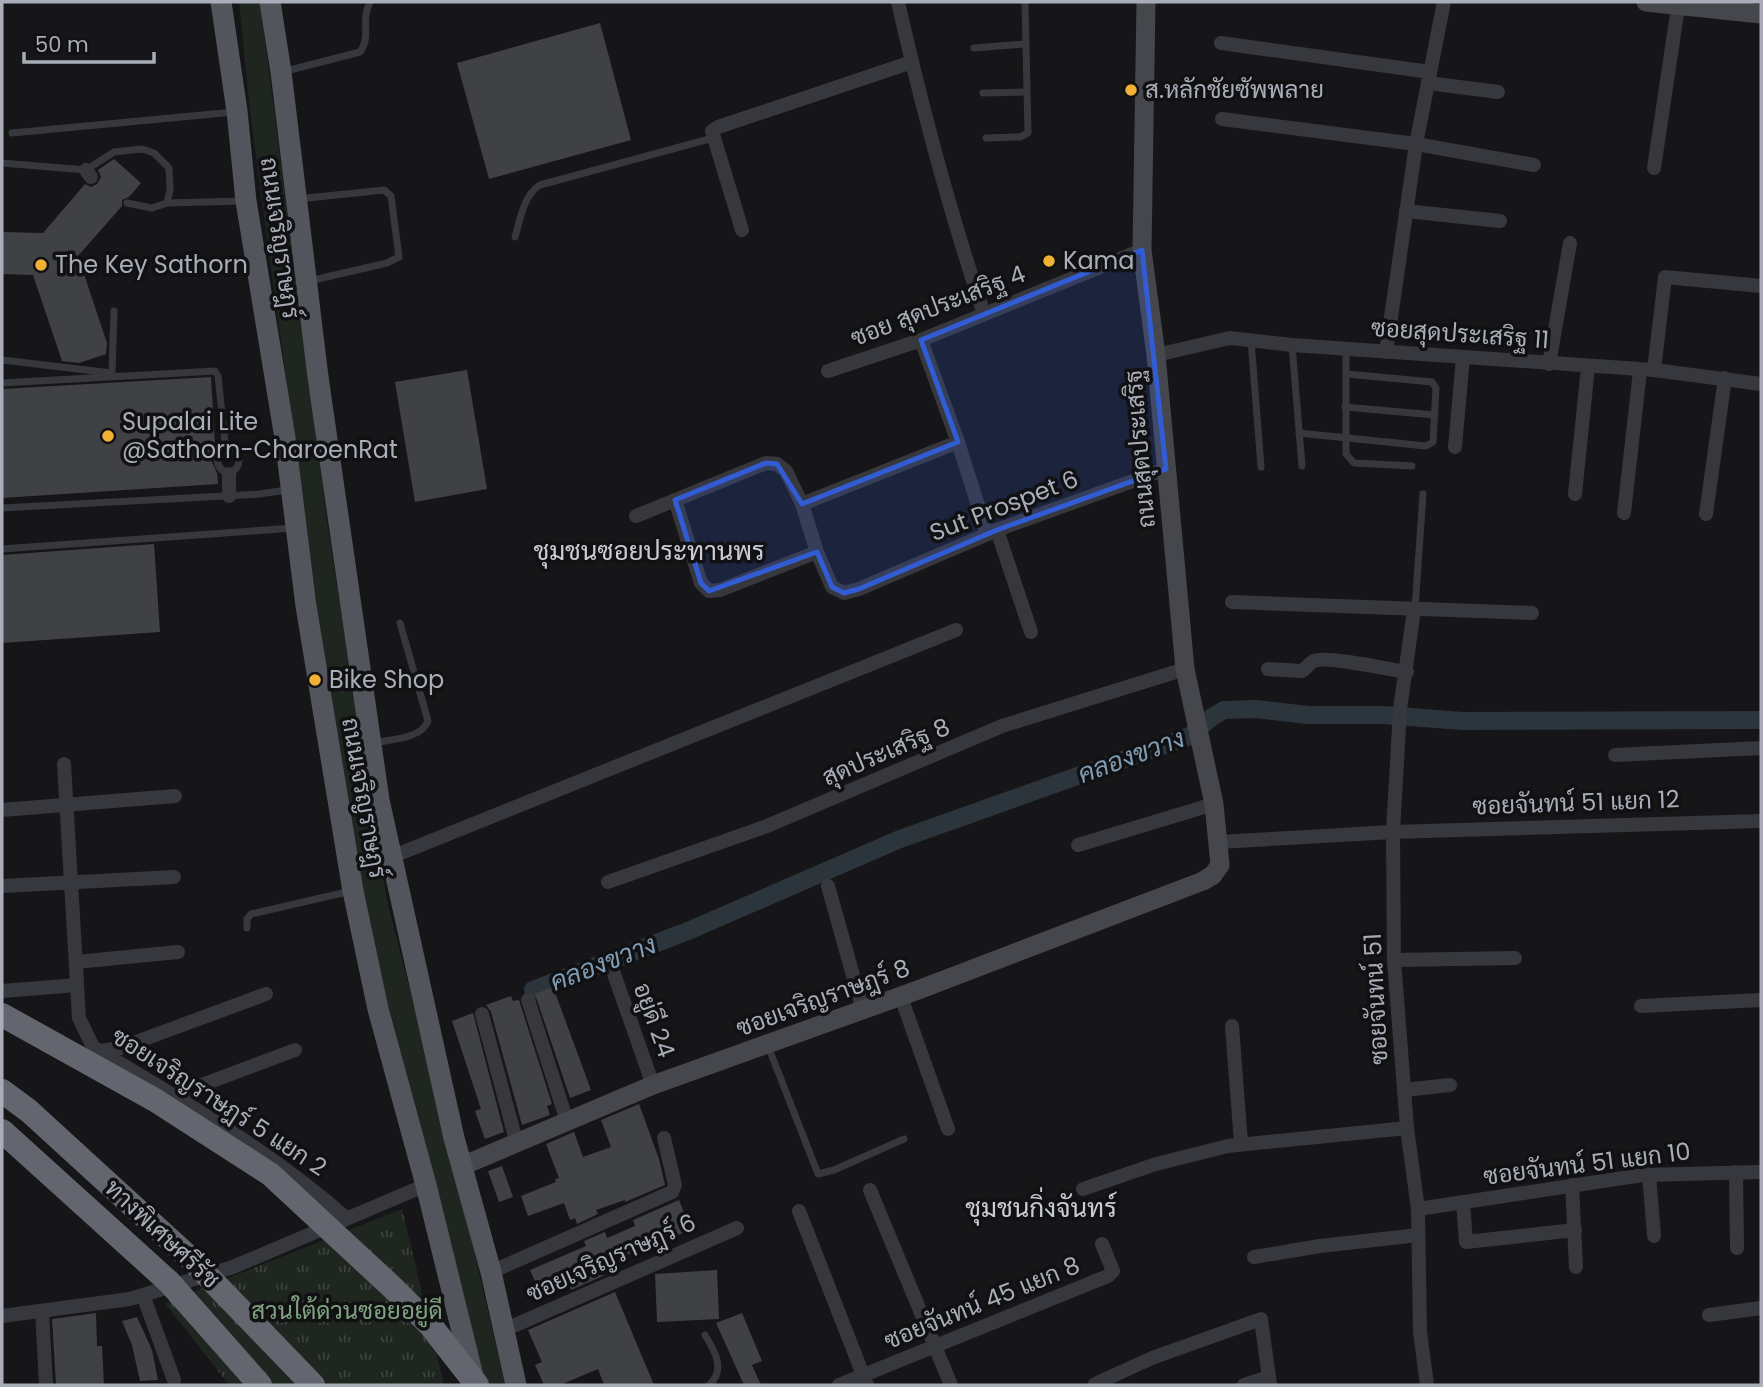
<svg xmlns="http://www.w3.org/2000/svg" width="1763" height="1387" font-family="Poppins,Sarabun,sans-serif">
<style>
.green{fill:#1e261f}
.park{fill:url(#park-tufts)}
.lines{fill:none;stroke-linecap:round;stroke-linejoin:round}
.canal{stroke:#2c353c;stroke-width:18}
.building{fill:#404145}
.lane{stroke:#37383d;stroke-width:7}
.street{stroke:#37383d;stroke-width:14}
.secondary{stroke:#45474d;stroke-width:19}
.primary{stroke:#53555c;stroke-width:21}
.highway{stroke:#63666e;stroke-width:24}
.marked{fill:#325cd3;fill-opacity:0.2;stroke:#325cd3;stroke-width:5;stroke-linejoin:round}
.poi-dot{fill:#f2b134;stroke:#111113;stroke-width:2.5}
.labels{text-anchor:middle;stroke-width:7;stroke-linejoin:round;paint-order:stroke}
.poi-label{font-size:24px;fill:#a8adb8;stroke:#111113;text-anchor:start}
.street-label{font-size:24px;fill:#a8adb8;stroke:#111113}
.park-label{font-size:24px;fill:#7fa381;stroke:#111113}
.neighbourhood-label{font-size:26px;fill:#c9ccd4;stroke:#111113}
.water-label{font-size:26px;font-style:italic;fill:#7f9bb3;stroke:#111113}
</style>
<defs>
<pattern id="park-tufts" width="24" height="20" patternUnits="userSpaceOnUse" patternTransform="scale(1.75)"><rect width="24" height="20" fill="#1e261f"/><path d="M3 7l-1-3M5 7V3M7 7l1-3M15 17l-1-3M17 17v-4M19 17l1-3" fill="none" stroke="#3c433d"/></pattern>
</defs>
<rect width="100%" height="100%" fill="#161618"/>
<path class="green" d="M239,2H260L328,528L387,900L453,1160L505,1385H484L373,953L326,674L250,112Z"/>
<path class="park" d="M402,1209L444,1385H229L165,1303Z"/>
<g class="lines">
<path class="canal" d="M533,990L688,931L900,839L1190,736L1212,717L1224,710L1256,709L1308,715H1383L1463,721L1761,720"/>
</g>
<g class="building">
<path d="M600,23L631,140L489,179L457,63Z"/>
<path d="M114,159L141,183L129,197L122,200V206L78,256L107,343L106,354L79,363L62,361L33,275L2,274V232L43,233L85,184L91,187L97,184L101,177L98,170Z"/>
<path d="M467,370L487,489L415,502L395,382Z"/>
<path d="M211,377L215,445L211,460L217,473L218,484L2,498V389Z"/>
<path d="M154,544L160,632L2,643V555Z"/>
<path d="M553,987L591,1090L570,1098L535,994Z"/>
<path d="M511,996L513,1001L519,1000L552,1104L547,1106L550,1115L522,1125L491,1012L486,1005Z"/>
<path d="M473,1013L504,1132L485,1139L475,1111L481,1109L452,1021Z"/>
<path d="M639,1104L659,1159L665,1185L625,1202V1200L596,1210L598,1214L577,1224L575,1218L570,1220L564,1203L528,1216L521,1196L556,1182L555,1179L559,1178L546,1144L574,1132L583,1157L611,1147L601,1120Z"/>
<path d="M502,1166L513,1197L499,1202L488,1171Z"/>
<path d="M679,1200L691,1230L616,1259L580,1276L605,1275L571,1290L566,1277L538,1288L530,1270L586,1246L584,1241L605,1232L607,1238L635,1226L633,1220Z"/>
<path d="M717,1270L719,1319L657,1322L655,1274Z"/>
<path d="M615,1292L654,1385H604L598,1369L560,1385H544L535,1365L542,1362L528,1330Z"/>
<path d="M96,1313L97,1346H102L104,1385H56L52,1319Z"/>
<path d="M742,1313L762,1361L752,1365L761,1385H744L716,1323Z"/>
<path d="M137,1317L152,1350L158,1380L140,1381L132,1345L122,1321Z"/>
</g>
<g class="lines">
<g class="lane">
<path d="M974,48L1025,44"/>
<path d="M282,72L360,52C372,35 360,22 370,2"/>
<path d="M983,93L1026,92"/>
<path d="M12,133L234,112"/>
<path d="M986,138L1020,137L1028,133L1025,2"/>
<path d="M2,163L86,170L114,152L142,149L154,153L169,168L170,190L167,203L242,201"/>
<path d="M298,199L384,190L391,196L399,257L387,263L309,281"/>
<path d="M127,203L152,208L167,203"/>
<path d="M515,237C520,220 524,194 540,185L713,138"/>
<path d="M1251,340L1261,467"/>
<path d="M1292,345L1302,466"/>
<path d="M1346,348V454L1354,463L1412,466"/>
<path d="M2,360L112,373L114,311"/>
<path d="M2,383L215,371L218,376L225,442C214,452 214,469 229,474C245,466 240,449 225,442"/>
<path d="M1345,407L1435,415"/>
<path d="M1299,433L1426,446L1433,442L1436,388L1432,382L1347,374"/>
<path d="M2,508L259,494L287,490"/>
<path d="M2,549L294,528"/>
<path d="M1415,608L1423,494"/>
<path d="M374,743C392,739 421,739 428,721L400,623"/>
<path d="M247,928V919L251,914L351,891"/>
<path d="M768,1046L818,1174L834,1170L904,1139"/>
<path d="M705,1335C715,1351 726,1370 709,1385"/>
</g>
<g class="street">
<path d="M898,2C922,108 949,210 984,314"/>
<path d="M1221,43L1430,72"/>
<path d="M1428,83L1498,92"/>
<path d="M1222,119L1416,144L1534,165"/>
<path d="M1654,168L1678,7"/>
<path d="M86,170L91,177"/>
<path d="M1406,211L1500,221"/>
<path d="M742,230L712,131L718,127L912,62"/>
<path d="M921,340L958,442L987,534"/>
<path d="M1386,352L1416,144L1444,2"/>
<path d="M1156,355L1230,338L1292,345L1654,370L1761,384"/>
<path d="M1549,364L1570,243"/>
<path d="M1654,370L1665,277L1761,286"/>
<path d="M828,371L921,340L1142,250"/>
<path d="M1455,447L1463,357"/>
<path d="M229,474V496"/>
<path d="M1575,494L1588,367"/>
<path d="M675,500L701,583L709,591L720,590L817,552"/>
<path d="M802,504L958,442"/>
<path d="M1624,513L1640,371"/>
<path d="M1706,514L1725,378"/>
<path d="M636,516L766,463L777,464L786,471L802,504L817,552L832,587L844,593L859,589L997,530L1166,469"/>
<path d="M997,530L1031,632"/>
<path d="M1232,602L1532,613"/>
<path d="M1414,610L1400,709L1393,832L1394,960L1407,1128L1418,1209L1420,1332L1427,1385"/>
<path d="M1268,669L1302,671C1307,668 1309,663 1314,661C1325,655 1392,670 1407,672"/>
<path d="M1615,755L1761,748"/>
<path d="M64,764L79,1018L93,1047C181,1100 269,1150 346,1218"/>
<path d="M2,810L175,796"/>
<path d="M1219,842L1393,832L1761,821"/>
<path d="M1078,845L1214,804"/>
<path d="M391,857L956,630"/>
<path d="M608,882L767,826L1002,726L1185,669"/>
<path d="M2,886L174,877"/>
<path d="M828,886L863,1011"/>
<path d="M1394,960L1515,958"/>
<path d="M76,962L178,952"/>
<path d="M613,971L653,1085"/>
<path d="M2,991L77,985"/>
<path d="M901,997L948,1129"/>
<path d="M528,1000L567,1121"/>
<path d="M1641,1006L1761,1000"/>
<path d="M482,1014L517,1144"/>
<path d="M1232,1026L1241,1143"/>
<path d="M101,1051L120,1048L266,994"/>
<path d="M1404,1090L1450,1085"/>
<path d="M175,1095L295,1050"/>
<path d="M1736,1172L1737,1248"/>
<path d="M1649,1174L1654,1236"/>
<path d="M1572,1185L1576,1267"/>
<path d="M1083,1189L1156,1164L1228,1146L1407,1128"/>
<path d="M870,1190L951,1385"/>
<path d="M1463,1202L1466,1242L1575,1230"/>
<path d="M1418,1209L1643,1175L1761,1172"/>
<path d="M799,1211L867,1385"/>
<path d="M1254,1257L1320,1246L1418,1235"/>
<path d="M491,1272L672,1192L675,1185L664,1138"/>
<path d="M143,1295L174,1380"/>
<path d="M42,1311L46,1385"/>
<path d="M1709,1315L1761,1308"/>
<path d="M2,1316L130,1299L143,1295L233,1267L426,1185"/>
<path d="M504,1330L737,1228"/>
<path d="M1095,1384L1152,1358L1261,1319L1270,1385"/>
<path d="M839,1385L1108,1276L1113,1271L1102,1244"/>
<path d="M1244,1385L1269,1377"/>
</g>
<g class="secondary">
<path d="M1646,2L1761,14"/>
<path d="M462,1166L653,1085L918,990L1203,881L1213,875L1220,865L1214,804L1185,669L1156,355L1142,250L1146,2"/>
</g>
<g class="primary">
<path d="M221,2L237,111L246,201L285,438L306,606L353,891L378,1009L426,1185L474,1380"/>
<path d="M270,2L281,72L318,377L379,800L454,1138L491,1272L516,1385"/>
</g>
<g class="highway">
<path d="M2,1015L155,1100L270,1174L393,1288L431,1326L477,1385"/>
<path d="M2,1091L29,1111L192,1260L313,1385"/>
<path d="M2,1131L169,1282L260,1385"/>
</g>
</g>
<path class="marked" d="M1142,250L1166,469L997,530L859,589L844,593L832,587L817,552L709,591L701,583L675,500L766,463L777,464L802,504L958,442L921,340Z"/>
<g class="poi-dot">
<circle cx="1131" cy="90" r="7"/>
<circle cx="1049" cy="261" r="7"/>
<circle cx="41" cy="265" r="7"/>
<circle cx="108" cy="436" r="7"/>
<circle cx="315" cy="680" r="7"/>
</g>
<g class="labels">
<g class="poi-label">
<text x="1145" y="98">ส.หลักชัยซัพพลาย</text>
<text x="1063" y="269">Kama</text>
<text x="55" y="273">The Key Sathorn</text>
<text x="122" y="430">Supalai Lite<tspan x="122" dy="28">@Sathorn-CharoenRat</tspan></text>
<text x="329" y="688">Bike Shop</text>
</g>
<g class="street-label">
<text transform="translate(280 238) rotate(82)" y="8">ถนนเจริญราษฎร์</text>
<text transform="translate(938 306) rotate(-21)" y="8">ซอย สุดประเสริฐ 4</text>
<text transform="translate(1460 334) rotate(4)" y="8">ซอยสุดประเสริฐ 11</text>
<text transform="translate(1140 449) rotate(-95)" y="8">ถนนสุดประเสริฐ</text>
<text transform="translate(1004 506) rotate(-21)" y="8">Sut Prospet 6</text>
<text transform="translate(886 752) rotate(-23)" y="8">สุดประเสริฐ 8</text>
<text transform="translate(364 798) rotate(80)" y="8">ถนนเจริญราษฎร์</text>
<text transform="translate(1576 803) rotate(-2)" y="8">ซอยจันทน์ 51 แยก 12</text>
<text transform="translate(823 998) rotate(-20)" y="8">ซอยเจริญราษฎร์ 8</text>
<text transform="translate(1376 999) rotate(-93)" y="8">ซอยจันทน์ 51</text>
<text transform="translate(654 1020) rotate(70)" y="8">อยู่ดี 24</text>
<text transform="translate(219 1102) rotate(33)" y="8">ซอยเจริญราษฎร์ 5 แยก 2</text>
<text transform="translate(1587 1164) rotate(-7)" y="8">ซอยจันทน์ 51 แยก 10</text>
<text transform="translate(162 1234) rotate(43)" y="8">ทางพิเศษศรีรัช</text>
<text transform="translate(611 1258) rotate(-24)" y="8">ซอยเจริญราษฎร์ 6</text>
<text transform="translate(982 1303) rotate(-22)" y="8">ซอยจันทน์ 45 แยก 8</text>
</g>
<g class="park-label">
<text x="347" y="1319">สวนใต้ด่วนซอยอยู่ดี</text>
</g>
<g class="neighbourhood-label">
<text x="649" y="560">ชุมชนซอยประทานพร</text>
<text x="1041" y="1217">ชุมชนกิ่งจันทร์</text>
</g>
<g class="water-label">
<text transform="translate(1131 756) rotate(-20)" y="9">คลองขวาง</text>
<text transform="translate(603 963) rotate(-21)" y="9">คลองขวาง</text>
</g>
</g>
<rect width="1763" height="1387" fill="none" stroke="#a8adb8" stroke-width="7"/>
<path d="M24 52v10h130v-10" fill="none" stroke="#a8adb8" stroke-width="3.5"/>
<text x="35" y="52" font-size="21" fill="#a8adb8" stroke="#111113" stroke-width="5" paint-order="stroke">50 m</text>
</svg>
